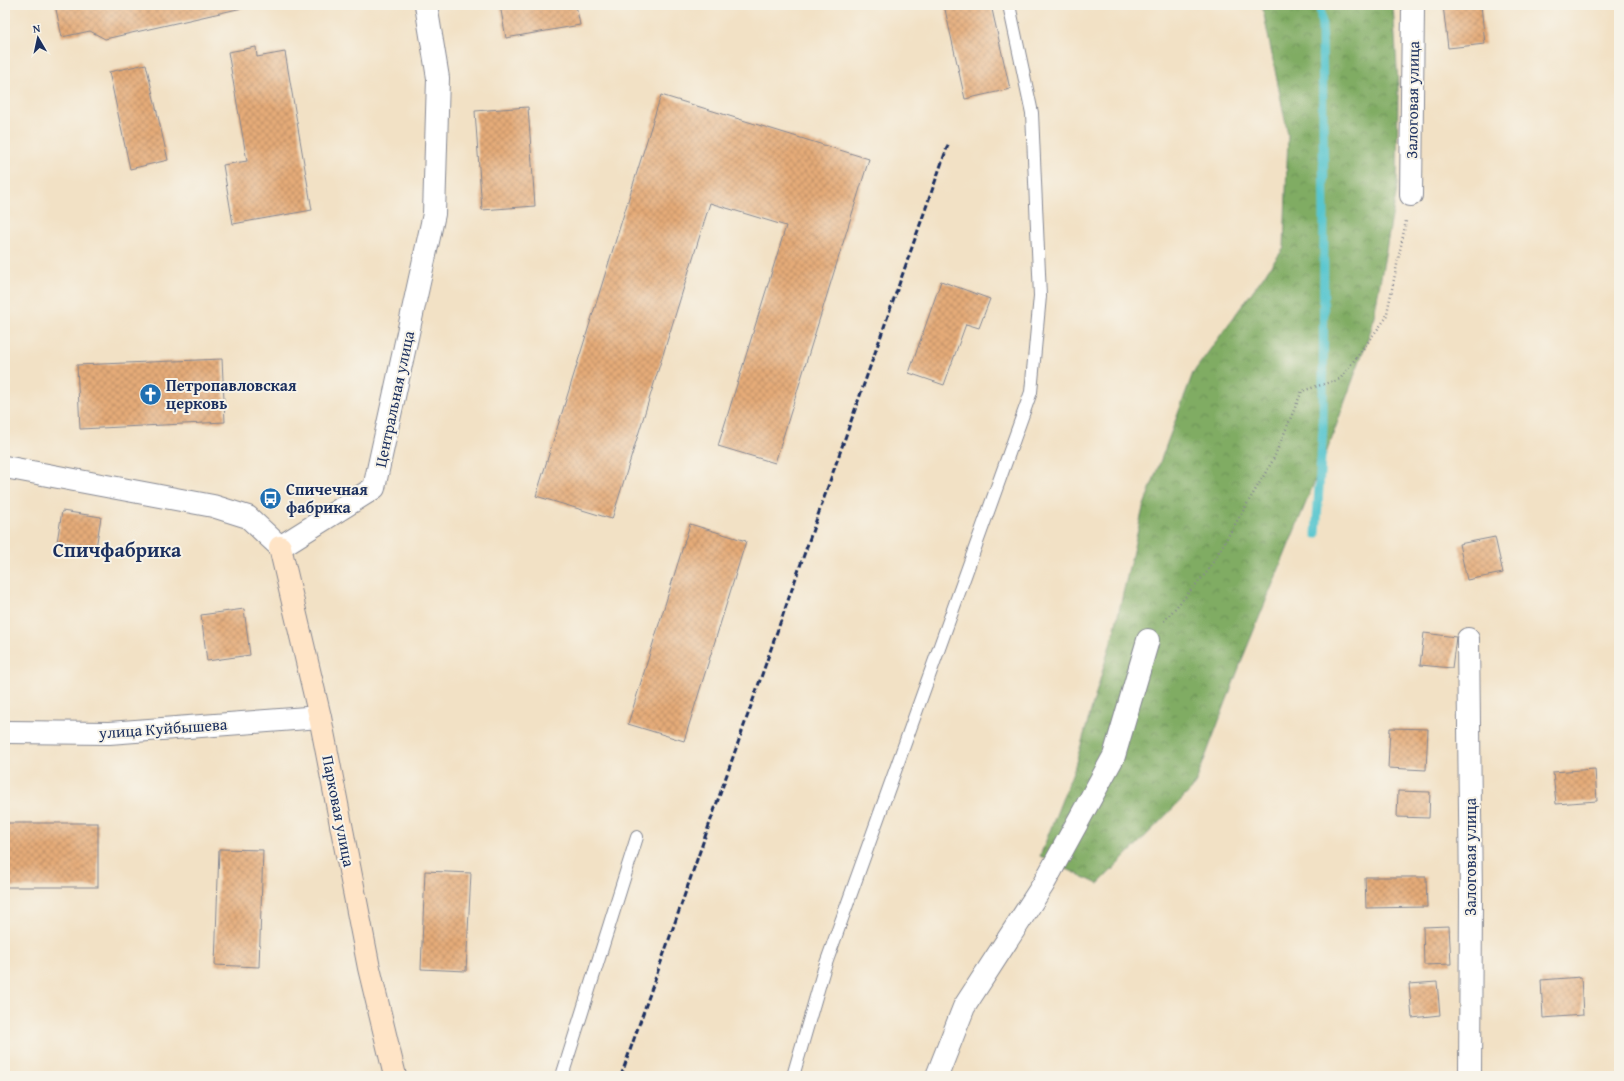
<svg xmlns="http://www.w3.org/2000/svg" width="1624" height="1081" font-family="'Gentium Book Plus',serif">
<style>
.forest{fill:url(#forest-crowns);stroke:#4e6e60}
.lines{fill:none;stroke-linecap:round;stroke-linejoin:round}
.stream{stroke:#59c6cf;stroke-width:9}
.building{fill:url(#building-cross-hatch)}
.lane-casing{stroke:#868892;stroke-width:14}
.street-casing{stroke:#868892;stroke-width:24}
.secondary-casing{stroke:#868892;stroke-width:24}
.path{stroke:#868892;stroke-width:2.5;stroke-dasharray:1 3;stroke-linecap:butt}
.lane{stroke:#fff;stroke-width:12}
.street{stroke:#fff;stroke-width:22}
.secondary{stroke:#ffe4c6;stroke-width:22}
.rail{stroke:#1b2f5e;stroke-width:3;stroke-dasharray:6 3;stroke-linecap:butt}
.labels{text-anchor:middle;stroke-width:4;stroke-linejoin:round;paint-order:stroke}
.street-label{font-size:16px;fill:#1b2f5e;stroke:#f7f3e8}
.poi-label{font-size:16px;font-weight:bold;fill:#1b2f5e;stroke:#f7f3e8;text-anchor:start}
.district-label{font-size:20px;font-weight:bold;fill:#1b2f5e;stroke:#f7f3e8}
</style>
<defs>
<pattern id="forest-crowns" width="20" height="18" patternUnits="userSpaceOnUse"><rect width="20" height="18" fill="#80ac63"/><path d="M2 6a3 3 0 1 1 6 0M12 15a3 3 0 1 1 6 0" fill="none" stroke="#688c55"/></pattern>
<pattern id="building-cross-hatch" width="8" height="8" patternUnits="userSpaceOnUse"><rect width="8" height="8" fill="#e5ab78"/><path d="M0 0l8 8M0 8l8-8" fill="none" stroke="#b98c66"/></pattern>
</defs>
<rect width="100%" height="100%" fill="#f7f3e8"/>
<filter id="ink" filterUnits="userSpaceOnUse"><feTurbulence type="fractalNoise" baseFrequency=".025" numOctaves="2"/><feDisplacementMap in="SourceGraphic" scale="8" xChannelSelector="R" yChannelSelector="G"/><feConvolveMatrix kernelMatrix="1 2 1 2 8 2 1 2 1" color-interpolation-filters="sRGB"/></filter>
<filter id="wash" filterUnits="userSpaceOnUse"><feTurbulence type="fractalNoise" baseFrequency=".012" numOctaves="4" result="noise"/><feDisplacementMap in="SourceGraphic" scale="16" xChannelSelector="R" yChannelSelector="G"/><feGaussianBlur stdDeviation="0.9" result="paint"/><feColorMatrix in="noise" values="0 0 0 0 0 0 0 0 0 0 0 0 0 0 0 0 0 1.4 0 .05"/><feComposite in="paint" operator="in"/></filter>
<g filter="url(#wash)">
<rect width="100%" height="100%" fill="#f2e1c5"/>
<path class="forest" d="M1262,5H1393L1398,84L1397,189L1372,327L1327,451L1243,657L1194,787L1098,884L1040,856L1074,769L1115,628L1143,508L1193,373L1284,248L1288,135Z"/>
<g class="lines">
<path class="stream" d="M1316,534L1323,428L1324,215L1322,28L1320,5"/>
</g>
<g id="blocks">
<g class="building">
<path d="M55,5H251V6L105,39L90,31L62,37Z"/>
<path d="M500,5H576L580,25L506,38Z"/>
<path d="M944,5H991L1010,89L965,99Z"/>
<path d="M1443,5H1481L1485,44L1448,48Z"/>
<path d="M256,47L257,57L285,52L312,210L233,224L223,165L247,161L228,52Z"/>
<path d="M146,64L168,160L130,169L109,72Z"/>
<path d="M661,95L869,159L775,463L718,446L786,226L710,203L612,519L536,496Z"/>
<path d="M528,107L535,206L482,210L475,111Z"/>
<path d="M941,281L990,299L979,328L966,324L944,385L909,373Z"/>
<path d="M222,359L225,422L80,429L77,365Z"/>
<path d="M62,511L101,517L96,548L57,542Z"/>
<path d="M690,524L746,541L684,741L628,724Z"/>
<path d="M1495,537L1503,573L1467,580L1459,544Z"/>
<path d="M244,609L250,655L207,661L201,615Z"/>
<path d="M1424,633L1456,637L1452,668L1420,665Z"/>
<path d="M1390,728L1428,729L1426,770L1388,768Z"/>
<path d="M1595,769L1597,801L1556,804L1553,772Z"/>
<path d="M1398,791L1430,792L1429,818L1397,817Z"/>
<rect x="5" y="823" width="93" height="64"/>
<path d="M219,849L263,850L259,967L215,965Z"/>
<path d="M425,871L471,873L466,971L421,969Z"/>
<path d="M1365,877H1426L1427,907L1366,908Z"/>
<path d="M1449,926L1451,964L1424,965L1423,927Z"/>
<path d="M1581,977L1583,1015L1543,1018L1541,980Z"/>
<path d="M1437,982L1440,1015L1412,1018L1409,984Z"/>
</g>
</g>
</g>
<g filter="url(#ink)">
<use href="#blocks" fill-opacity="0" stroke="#868892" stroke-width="1"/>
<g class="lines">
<defs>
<g id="lane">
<path d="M562,1076L637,837"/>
<path d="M793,1076L824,969L1031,392L1040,296L1032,113L1009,5"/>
</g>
<g id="street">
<path d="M1411,195L1413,5"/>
<path d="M5,467L213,506L248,517L280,547L374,488L434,214L438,78L426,5"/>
<path d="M1468,639L1471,897L1470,1076"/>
<path d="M5,732L109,733L320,717"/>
<path d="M937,1076L964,1007L1043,885L1114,756L1148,640"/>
</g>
<path id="secondary" d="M280,547L320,717L369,968L395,1076"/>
</defs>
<use href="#lane" class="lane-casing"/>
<use href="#street" class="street-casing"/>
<use href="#secondary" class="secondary-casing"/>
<path class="path" d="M1164,621L1207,572L1273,460L1302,391L1340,379L1386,318L1406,221"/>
<use href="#lane" class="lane"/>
<use href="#street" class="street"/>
<use href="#secondary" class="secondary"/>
<path class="rail" d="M621,1076L949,142"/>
</g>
</g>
<defs>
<symbol id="church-disc" viewBox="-11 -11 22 22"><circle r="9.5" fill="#1f6fb2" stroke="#f7f3e8"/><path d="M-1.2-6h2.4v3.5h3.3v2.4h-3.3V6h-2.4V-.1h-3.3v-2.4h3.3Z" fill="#fff"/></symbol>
<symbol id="bus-disc" viewBox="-11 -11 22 22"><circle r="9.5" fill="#1f6fb2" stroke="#f7f3e8"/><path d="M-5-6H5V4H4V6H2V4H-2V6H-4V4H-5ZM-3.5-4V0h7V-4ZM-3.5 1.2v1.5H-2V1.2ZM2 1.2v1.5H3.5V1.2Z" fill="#fff"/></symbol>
</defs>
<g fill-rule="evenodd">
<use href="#church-disc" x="138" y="382" width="25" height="25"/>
<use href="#bus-disc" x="258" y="486" width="25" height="25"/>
</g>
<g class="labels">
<g class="street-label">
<text transform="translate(1412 100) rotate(-89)" y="6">Залоговая улица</text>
<text transform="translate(394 399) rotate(-78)" y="6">Центральная улица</text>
<text transform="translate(163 728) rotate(-4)" y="6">улица Куйбышева</text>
<text transform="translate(339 811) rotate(79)" y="6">Парковая улица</text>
<text transform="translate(1470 857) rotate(-90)" y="6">Залоговая улица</text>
</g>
<g class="poi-label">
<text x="166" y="391">Петропавловская<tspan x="166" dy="18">церковь</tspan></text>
<text x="286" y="495">Спичечная<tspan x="286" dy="18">фабрика</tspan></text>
</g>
<g class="district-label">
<text x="117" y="557">Спичфабрика</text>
</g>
</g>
<rect width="1624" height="1081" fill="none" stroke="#f7f3e8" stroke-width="20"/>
<g transform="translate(38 38) rotate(351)" stroke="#f7f3e8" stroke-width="3" paint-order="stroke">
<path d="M0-3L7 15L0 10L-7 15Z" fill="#1b2f5e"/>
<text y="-6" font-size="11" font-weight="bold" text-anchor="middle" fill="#1b2f5e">N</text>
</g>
</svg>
